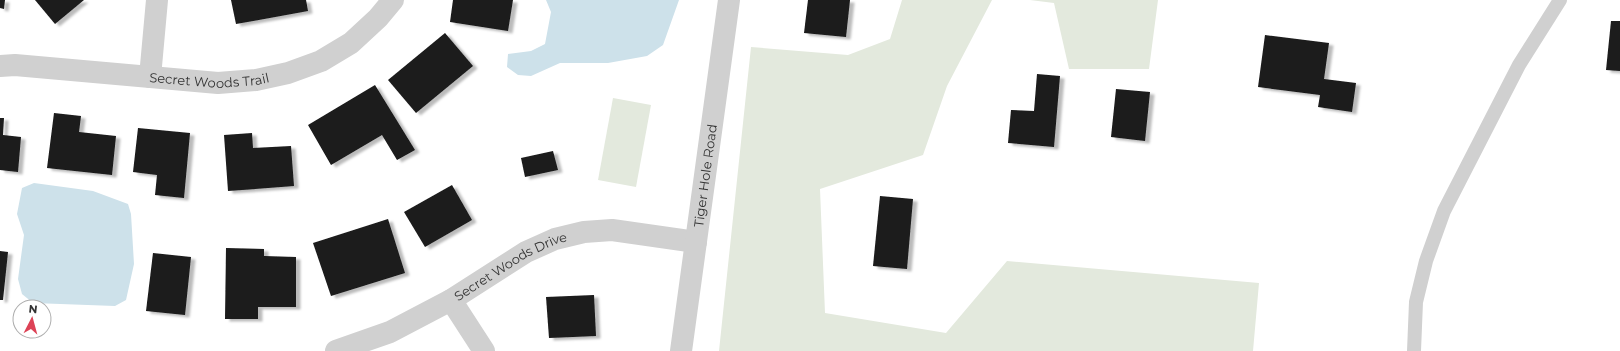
<svg xmlns="http://www.w3.org/2000/svg" width="1620" height="351" font-family="Montserrat,sans-serif">
<style>
.green{fill:#e3e9dd}
.water{fill:#cde1ea}
.building{fill:#1a1a1a;filter:url(#shadow)}
.lines{fill:none;stroke-linecap:round;stroke-linejoin:round}
.service{stroke:#d0d0d0;stroke-width:14}
.minor{stroke:#d0d0d0;stroke-width:22}
.labels{text-anchor:middle;stroke-width:4;stroke-linejoin:round;paint-order:stroke}
.street-label{font-size:13px;fill:#333;stroke:#fff}
</style>
<defs>
<filter id="shadow"><feDropShadow dx="4.5" dy="2.5" stdDeviation="1" flood-color="#0004"/></filter>
</defs>
<rect width="100%" height="100%" fill="#fff"/>
<g class="green">
<path d="M902,0H992L947,86L923,155L820,189L825,313L946,333L1007,261L1259,283L1253,351H719L751,47L848,55L890,39Z"/>
<path d="M1030,0H1158L1149,69H1069L1054,3Z"/>
<path d="M613,98L651,105L636,187L598,180Z"/>
</g>
<g class="water">
<path d="M546,0H679L663,45L647,56L608,63H560L531,76L518,75L507,67L508,54L531,51L545,44L551,12Z"/>
<path d="M34,183L93,191L128,204L131,214L134,264L126,300L115,306L33,303L22,294L18,279L24,235L17,214L22,188Z"/>
</g>
<g class="building">
<path d="M0,0H5L4,9L0,8Z"/>
<path d="M35,0H84L55,24Z"/>
<path d="M231,0H306L308,11L236,24Z"/>
<path d="M453,0H513L508,31L450,22Z"/>
<path d="M808,0H850L846,37L804,33Z"/>
<path d="M1611,21H1620V71L1606,70Z"/>
<path d="M445,33L473,66L416,113L388,80Z"/>
<path d="M1265,35L1329,43L1324,79L1356,83L1352,112L1318,107L1320,95L1258,87Z"/>
<path d="M1037,74L1060,76L1054,147L1008,143L1011,110L1034,111Z"/>
<path d="M375,85L415,150L397,160L382,135L331,165L308,125Z"/>
<path d="M1116,89L1150,92L1145,141L1111,137Z"/>
<path d="M54,113L81,116L79,132L116,136L112,175L47,168Z"/>
<path d="M0,118H4L3,135L21,137L18,172L0,170Z"/>
<path d="M138,128L190,133L184,198L155,195L157,175L133,172Z"/>
<path d="M252,133L253,148L291,146L294,186L228,191L224,135Z"/>
<path d="M553,151L558,170L525,177L521,158Z"/>
<path d="M452,185L472,220L425,247L404,212Z"/>
<path d="M880,196L913,199L907,269L873,266Z"/>
<path d="M388,219L405,273L331,296L313,243Z"/>
<path d="M226,248L264,249V256L296,257V307H258V319H225Z"/>
<path d="M0,251L8,252L3,300H0Z"/>
<path d="M153,253L191,257L185,315L146,311Z"/>
<path d="M594,295L596,336L549,338L546,297Z"/>
</g>
<g class="lines">
<path class="service" d="M1414,351L1416,302L1426,261L1444,211L1519,65L1560,0"/>
<g class="minor">
<path id="s1" d="M0,66L15,65L218,83L256,80L288,73L321,61L351,43L378,18L393,0"/>
<path d="M150,77L157,0"/>
<path d="M451,300L484,351"/>
<path id="s2" d="M336,351L390,332L451,300L526,252L555,239L584,232L612,230L696,242"/>
<path id="s3" d="M681,351L729,0"/>
</g>
</g>
<g class="labels">
<g class="street-label">
<text dy="5" stroke="none"><textPath href="#s1" startOffset="210">Secret Woods Trail</textPath></text>
<text dy="5" stroke="none"><textPath href="#s3" startOffset="177">Tiger Hole Road</textPath></text>
<text dy="5" stroke="none"><textPath href="#s2" startOffset="195">Secret Woods Drive</textPath></text>
</g>
</g>
<g transform="translate(32 319) rotate(6)"><circle r="19" fill="#ffffff" stroke="#adadad"/>
<path d="M0-3L7 15L0 10L-7 15Z" fill="#dd4256"/>
<text y="-6" font-size="11" font-weight="bold" text-anchor="middle" fill="#333333">N</text>
</g>
</svg>
